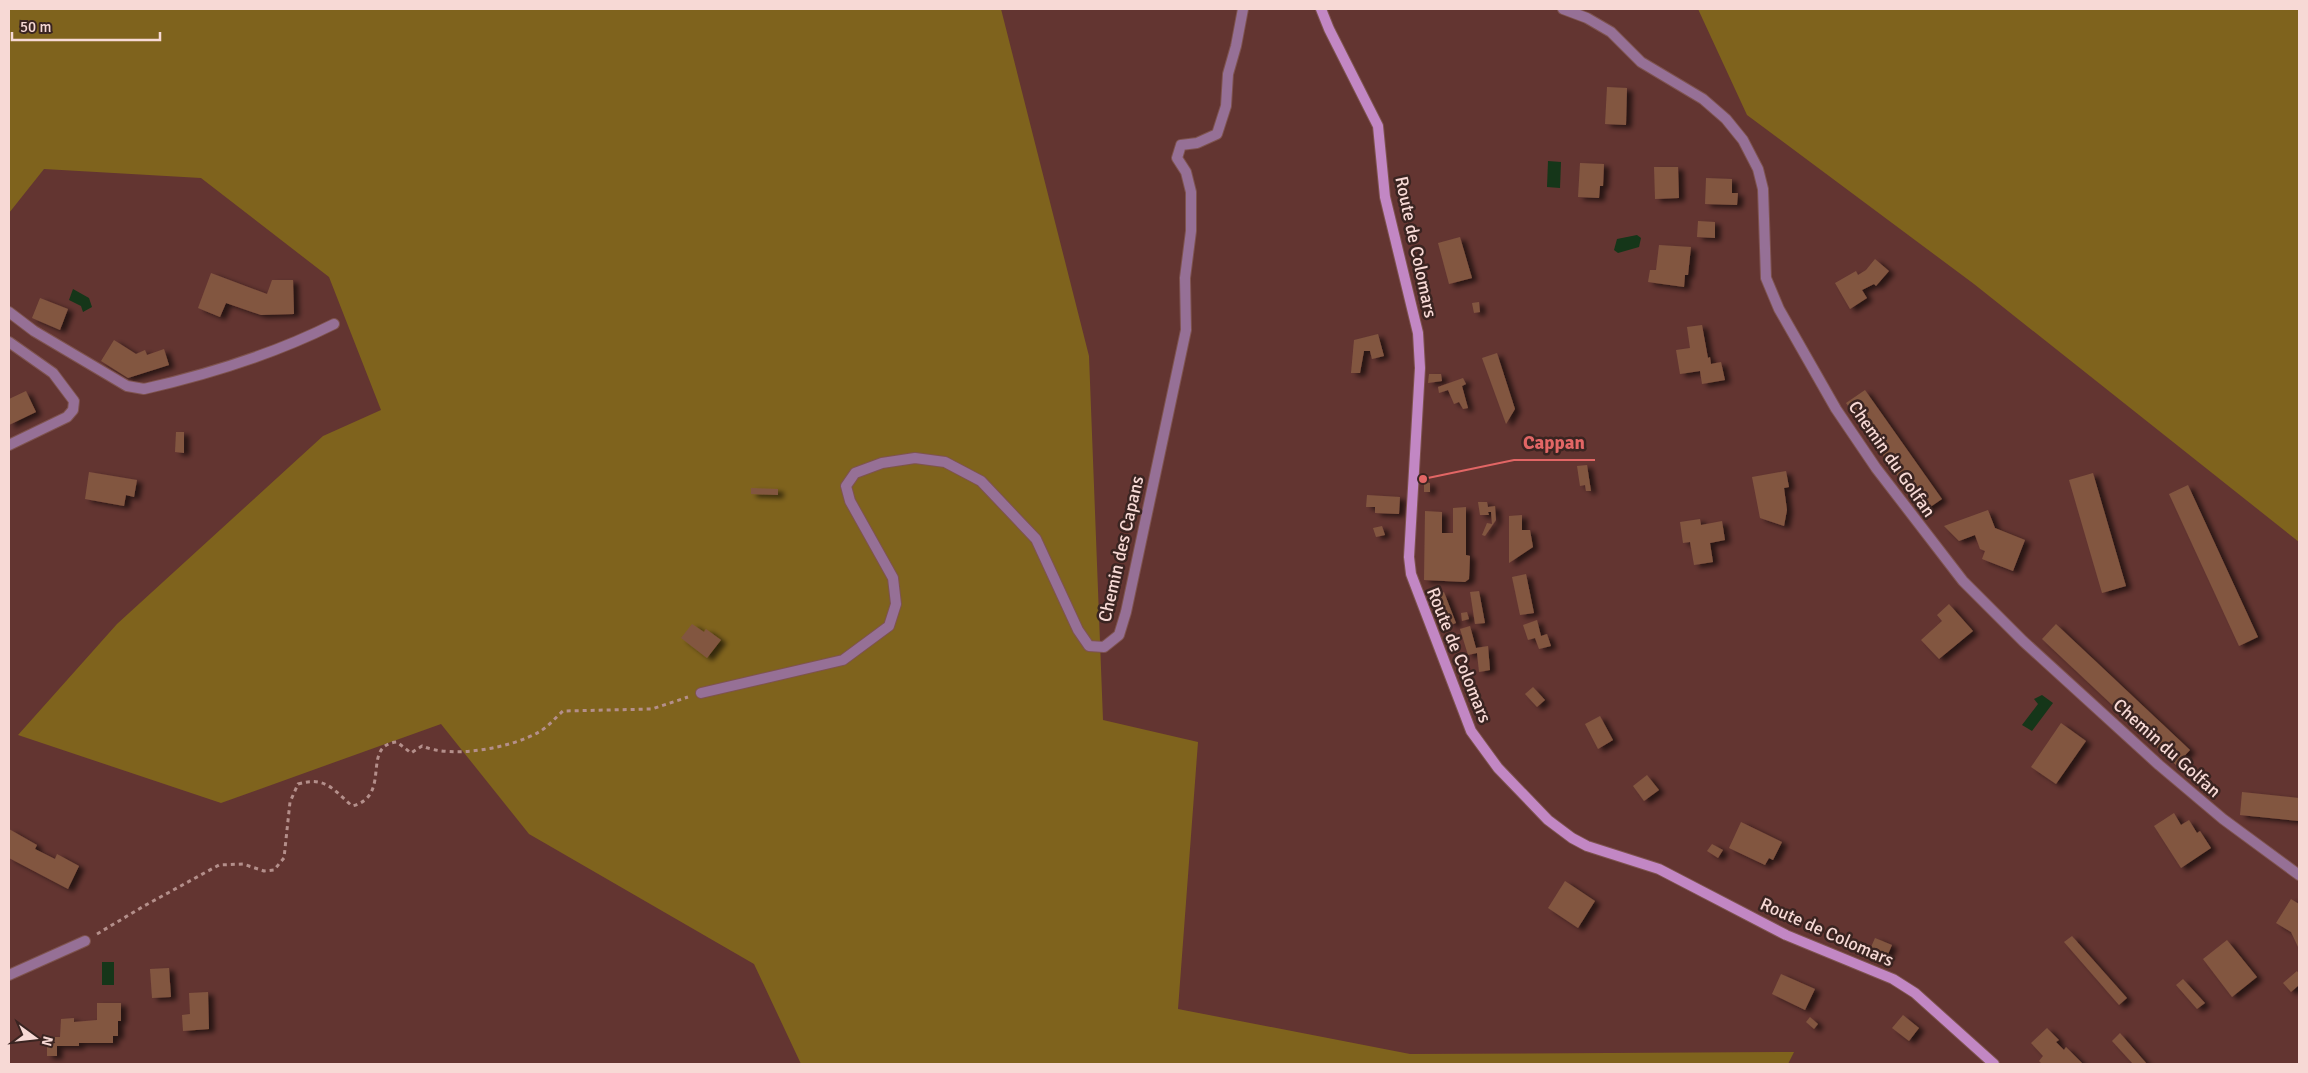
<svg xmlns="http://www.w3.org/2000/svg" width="2308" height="1073" font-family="Signika,sans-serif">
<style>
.green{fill:#7f631d}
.water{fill:#153619}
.building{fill:#825641;filter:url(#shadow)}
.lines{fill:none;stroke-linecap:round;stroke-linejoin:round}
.lane-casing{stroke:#7e534f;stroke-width:12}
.street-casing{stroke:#7e534f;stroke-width:12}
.secondary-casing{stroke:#7e534f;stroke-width:12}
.path{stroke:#b48f8b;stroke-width:3;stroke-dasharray:4 4;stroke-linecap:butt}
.lane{stroke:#967096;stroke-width:10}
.street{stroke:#967096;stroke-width:10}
.secondary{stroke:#c287c4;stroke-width:10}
.labels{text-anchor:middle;stroke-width:5;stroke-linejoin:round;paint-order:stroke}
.street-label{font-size:18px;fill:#f7d9d5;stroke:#3a2421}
.leader{fill:none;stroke:#e26665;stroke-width:2}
.callout-dot{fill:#e26665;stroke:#3a2421;stroke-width:2}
.callout-label{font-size:19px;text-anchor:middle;font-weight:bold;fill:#e26665;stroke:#3a2421;stroke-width:5;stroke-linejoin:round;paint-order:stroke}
</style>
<defs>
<filter id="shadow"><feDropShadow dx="5.5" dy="3" stdDeviation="2.5" flood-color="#0009"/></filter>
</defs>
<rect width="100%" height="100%" fill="#633531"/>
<g class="green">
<path d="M9,9H1001L1089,356L1103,720L1198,742L1178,1009L1410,1054L1794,1052L1788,1064H801L754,964L529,834L441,724L221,803L18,735L117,624L323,436L381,410L329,277L201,178L44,169L9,213Z"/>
<path d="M1698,9H2299V542L1974,284L1747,115Z"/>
</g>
<g class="water">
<path d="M1548,161L1561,162L1560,188L1547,187Z"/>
<path d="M1637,235L1641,238L1639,247L1618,253L1614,250L1617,239Z"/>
<path d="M73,289L89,298L92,307L83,312L81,306L69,300Z"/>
<path d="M2042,695L2053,703L2032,731L2022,725L2038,704L2034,699Z"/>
<rect x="102" y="962" width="12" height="23"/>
</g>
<g class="building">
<path d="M1607,87L1627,88L1626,125L1605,124Z"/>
<path d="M1580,163L1604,164L1603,186H1600L1599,198L1578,197Z"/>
<path d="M1654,167H1678L1679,198L1655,199Z"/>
<path d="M1706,178L1732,179V193H1738L1737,205L1705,204Z"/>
<path d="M1698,221L1715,222V238L1697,237Z"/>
<path d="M1460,237L1472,278L1449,284L1438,243Z"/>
<path d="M1659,245L1691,247L1688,275H1685L1684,287L1648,282L1650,270H1656Z"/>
<path d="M1875,259L1889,271L1876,286L1874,284L1862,290L1867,298L1850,309L1835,283L1856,271L1858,275L1866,270Z"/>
<path d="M211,273L267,294L272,280H293L294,314L261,315L226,303L220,317L198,308Z"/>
<path d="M40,298L68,309L60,330L32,318Z"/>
<path d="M1479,302L1480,312L1474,313L1472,303Z"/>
<path d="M1702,325L1708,358L1710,357L1711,364L1721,362L1725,380L1702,384L1700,371L1680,374L1676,350L1690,348L1687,327Z"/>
<path d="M1378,334L1384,356L1372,359L1370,351H1364L1360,373H1351L1354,340Z"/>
<path d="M114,340L136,354L145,350L147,355L164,349L169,365L128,378L101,361Z"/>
<path d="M1497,353L1515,409L1506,424L1482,358Z"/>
<path d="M1429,374H1441L1442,381L1428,383Z"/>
<path d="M1463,378L1466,384L1462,386L1468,408L1463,409L1459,402L1454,404L1448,390L1439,393L1438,387Z"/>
<path d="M1865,390L1942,499L1923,512L1846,403Z"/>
<path d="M26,391L36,412L9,425V399Z"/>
<path d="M176,432H184V453L175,452Z"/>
<path d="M1587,465L1591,491H1586L1585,485L1580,486L1577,466Z"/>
<path d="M1786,471L1789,487L1784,488L1787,510L1784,526L1760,518L1752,477Z"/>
<path d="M89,472L137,480L134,497L126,495L124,506L85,499Z"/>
<path d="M2093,473L2126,586L2102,593L2069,480Z"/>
<path d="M1424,482L1430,483V492H1424Z"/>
<path d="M2188,485L2258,637L2239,646L2169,494Z"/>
<path d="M751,488L778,489V495L751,494Z"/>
<path d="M1367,495L1400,497L1399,514L1375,513V507H1366Z"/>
<path d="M1478,502H1487L1488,507L1495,506L1496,520L1485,536L1482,535L1487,523L1492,524L1491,512H1488L1489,515H1480Z"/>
<path d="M1466,507V555L1470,556L1469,579L1465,582L1424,580L1425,511L1442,512V533H1453V508Z"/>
<path d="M1988,510L1995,528L2025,540L2013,571L1982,559L1985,551L1980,549L1975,535L1959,541L1944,526Z"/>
<path d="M1522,515V530H1530L1533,547L1509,563V516Z"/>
<path d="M1700,519L1701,525L1722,521L1725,540L1710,543L1713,562L1694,565L1690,542L1683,543L1680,522Z"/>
<path d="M1382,526L1385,535L1376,537L1373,528Z"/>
<path d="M1526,574L1534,613L1520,615L1512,577Z"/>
<path d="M1479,591L1485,623L1475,624L1470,592Z"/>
<path d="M1444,592L1456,623L1451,625L1449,620L1439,622L1430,598Z"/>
<path d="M1949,604L1973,631L1939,659L1921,640L1942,621L1937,615Z"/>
<path d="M1467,612L1469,619L1462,621L1461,613Z"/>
<path d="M1537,620L1541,636L1547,634L1551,646L1539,649L1535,638L1528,640L1523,625Z"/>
<path d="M692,624L704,632L706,629L721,640L707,658L681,638Z"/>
<path d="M2056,624L2190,750L2176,765L2042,639Z"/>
<path d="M1470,626L1476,648L1488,646L1490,670L1479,672L1477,653L1468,655L1460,629Z"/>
<path d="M1533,687L1545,700L1537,707L1525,694Z"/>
<path d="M1600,716L1613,740L1598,749L1585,724Z"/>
<path d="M2061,723L2086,741L2056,784L2031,767Z"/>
<path d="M1647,775L1659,790L1644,801L1633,786Z"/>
<path d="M2242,792L2299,798V821L2240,815Z"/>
<path d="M2174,813L2181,825L2189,820L2197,833L2200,831L2211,848L2181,868L2154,826Z"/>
<path d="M1741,822L1782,842L1773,860L1769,858L1765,865L1729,848Z"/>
<path d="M9,829L37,845L35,849L55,859L57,854L79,866L68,889L9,858Z"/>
<path d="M1712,844L1723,850L1718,858L1707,851Z"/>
<path d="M1565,881L1595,901L1578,928L1548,908Z"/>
<path d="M2291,899L2299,904V949L2291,932L2276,923Z"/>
<path d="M2072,936L2127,998L2119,1005L2064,942Z"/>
<path d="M1875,938L1892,945L1885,961L1868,954Z"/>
<path d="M2227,940L2257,977L2232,997L2203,959Z"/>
<path d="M169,968L171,997L152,998L150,969Z"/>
<path d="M2297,971L2299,974V985L2291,992L2283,983Z"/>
<path d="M1781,974L1815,989L1805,1010L1772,994Z"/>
<path d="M2183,979L2205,1003L2197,1009L2176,985Z"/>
<path d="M208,992L209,1029L183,1031L182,1015L190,1014L189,993Z"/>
<path d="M97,1003H121V1021H118V1036H113V1043H79V1046H57V1056H47V1037H60L61,1019L74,1018V1022L97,1020Z"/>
<path d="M1903,1015L1919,1028L1909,1041L1892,1028Z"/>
<path d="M1810,1017L1818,1024L1814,1029L1806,1022Z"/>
<path d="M2047,1028L2059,1040L2056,1042L2064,1050L2066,1047L2083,1064H2042L2039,1061L2043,1056L2031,1043Z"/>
<path d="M2120,1033L2147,1064H2133L2112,1041Z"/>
</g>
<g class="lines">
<defs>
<g id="lane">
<path d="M9,312L34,331L127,386L144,389C210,374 274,354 334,324"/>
<path d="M9,342L53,373L74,401L73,410L67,417L9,445"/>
</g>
<g id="street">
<path d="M1563,9L1587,18L1611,32L1641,62L1703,99L1726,119L1743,140L1758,169L1763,189L1766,278L1779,309L1836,409L1876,468L1963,581L2023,641L2159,765L2223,819L2299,875"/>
<path d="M701,693L843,660L889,626L896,604L893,578L850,501L846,486L855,473L882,463L915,458L945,462L981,481L1036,539L1078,630L1089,646L1104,647L1119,635L1126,612L1186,330L1185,278L1191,231V192L1186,172L1177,158L1181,145L1197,143L1217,134L1226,106L1228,74L1236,46L1243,9"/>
<path d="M9,975L85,941"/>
</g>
<path id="secondary" d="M1321,9L1329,29L1378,126L1385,197L1418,333L1420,368L1409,557L1411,574L1471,731L1498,768L1548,820L1572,838L1587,846L1659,869L1786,935L1893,979L1915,993L1994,1064"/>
</defs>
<use href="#lane" class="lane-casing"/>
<use href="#street" class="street-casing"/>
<use href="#secondary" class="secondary-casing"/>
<path class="path" d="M97,934L144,906L219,865L243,864L264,871L274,870L284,858L290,802L298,784C325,776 333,789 352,806C393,796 360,745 397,742L411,753L422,746C452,759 511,748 539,732C548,727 556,717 563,711L652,709L688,697"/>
<use href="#lane" class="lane"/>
<use href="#street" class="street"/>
<use href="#secondary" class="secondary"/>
</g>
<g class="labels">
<g class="street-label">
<text transform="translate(1416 247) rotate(78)" y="6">Route de Colomars</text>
<text transform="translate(1892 459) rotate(55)" y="6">Chemin du Golfan</text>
<text transform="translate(1121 549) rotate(-77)" y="6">Chemin des Capans</text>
<text transform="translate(1459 655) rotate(68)" y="6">Route de Colomars</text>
<text transform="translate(2167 748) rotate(42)" y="6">Chemin du Golfan</text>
<text transform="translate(1827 932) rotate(24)" y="6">Route de Colomars</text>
</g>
</g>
<path class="leader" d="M1423 479L1514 460H1595"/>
<circle class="callout-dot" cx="1423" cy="479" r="5"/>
<g class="callout-label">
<text x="1554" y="449">Cappan</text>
</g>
<rect width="2308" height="1073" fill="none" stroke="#f7d9d5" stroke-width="20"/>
<g transform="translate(35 1038) rotate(105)" stroke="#3a2421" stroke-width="4" paint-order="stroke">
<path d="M0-4L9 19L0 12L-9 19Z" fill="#f7d9d5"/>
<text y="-8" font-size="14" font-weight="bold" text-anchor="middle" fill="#f7d9d5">N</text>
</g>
<path d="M12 32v8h148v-8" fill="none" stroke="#f7d9d5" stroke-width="2.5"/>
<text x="20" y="32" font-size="15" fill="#f7d9d5" stroke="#3a2421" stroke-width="4" paint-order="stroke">50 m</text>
</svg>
